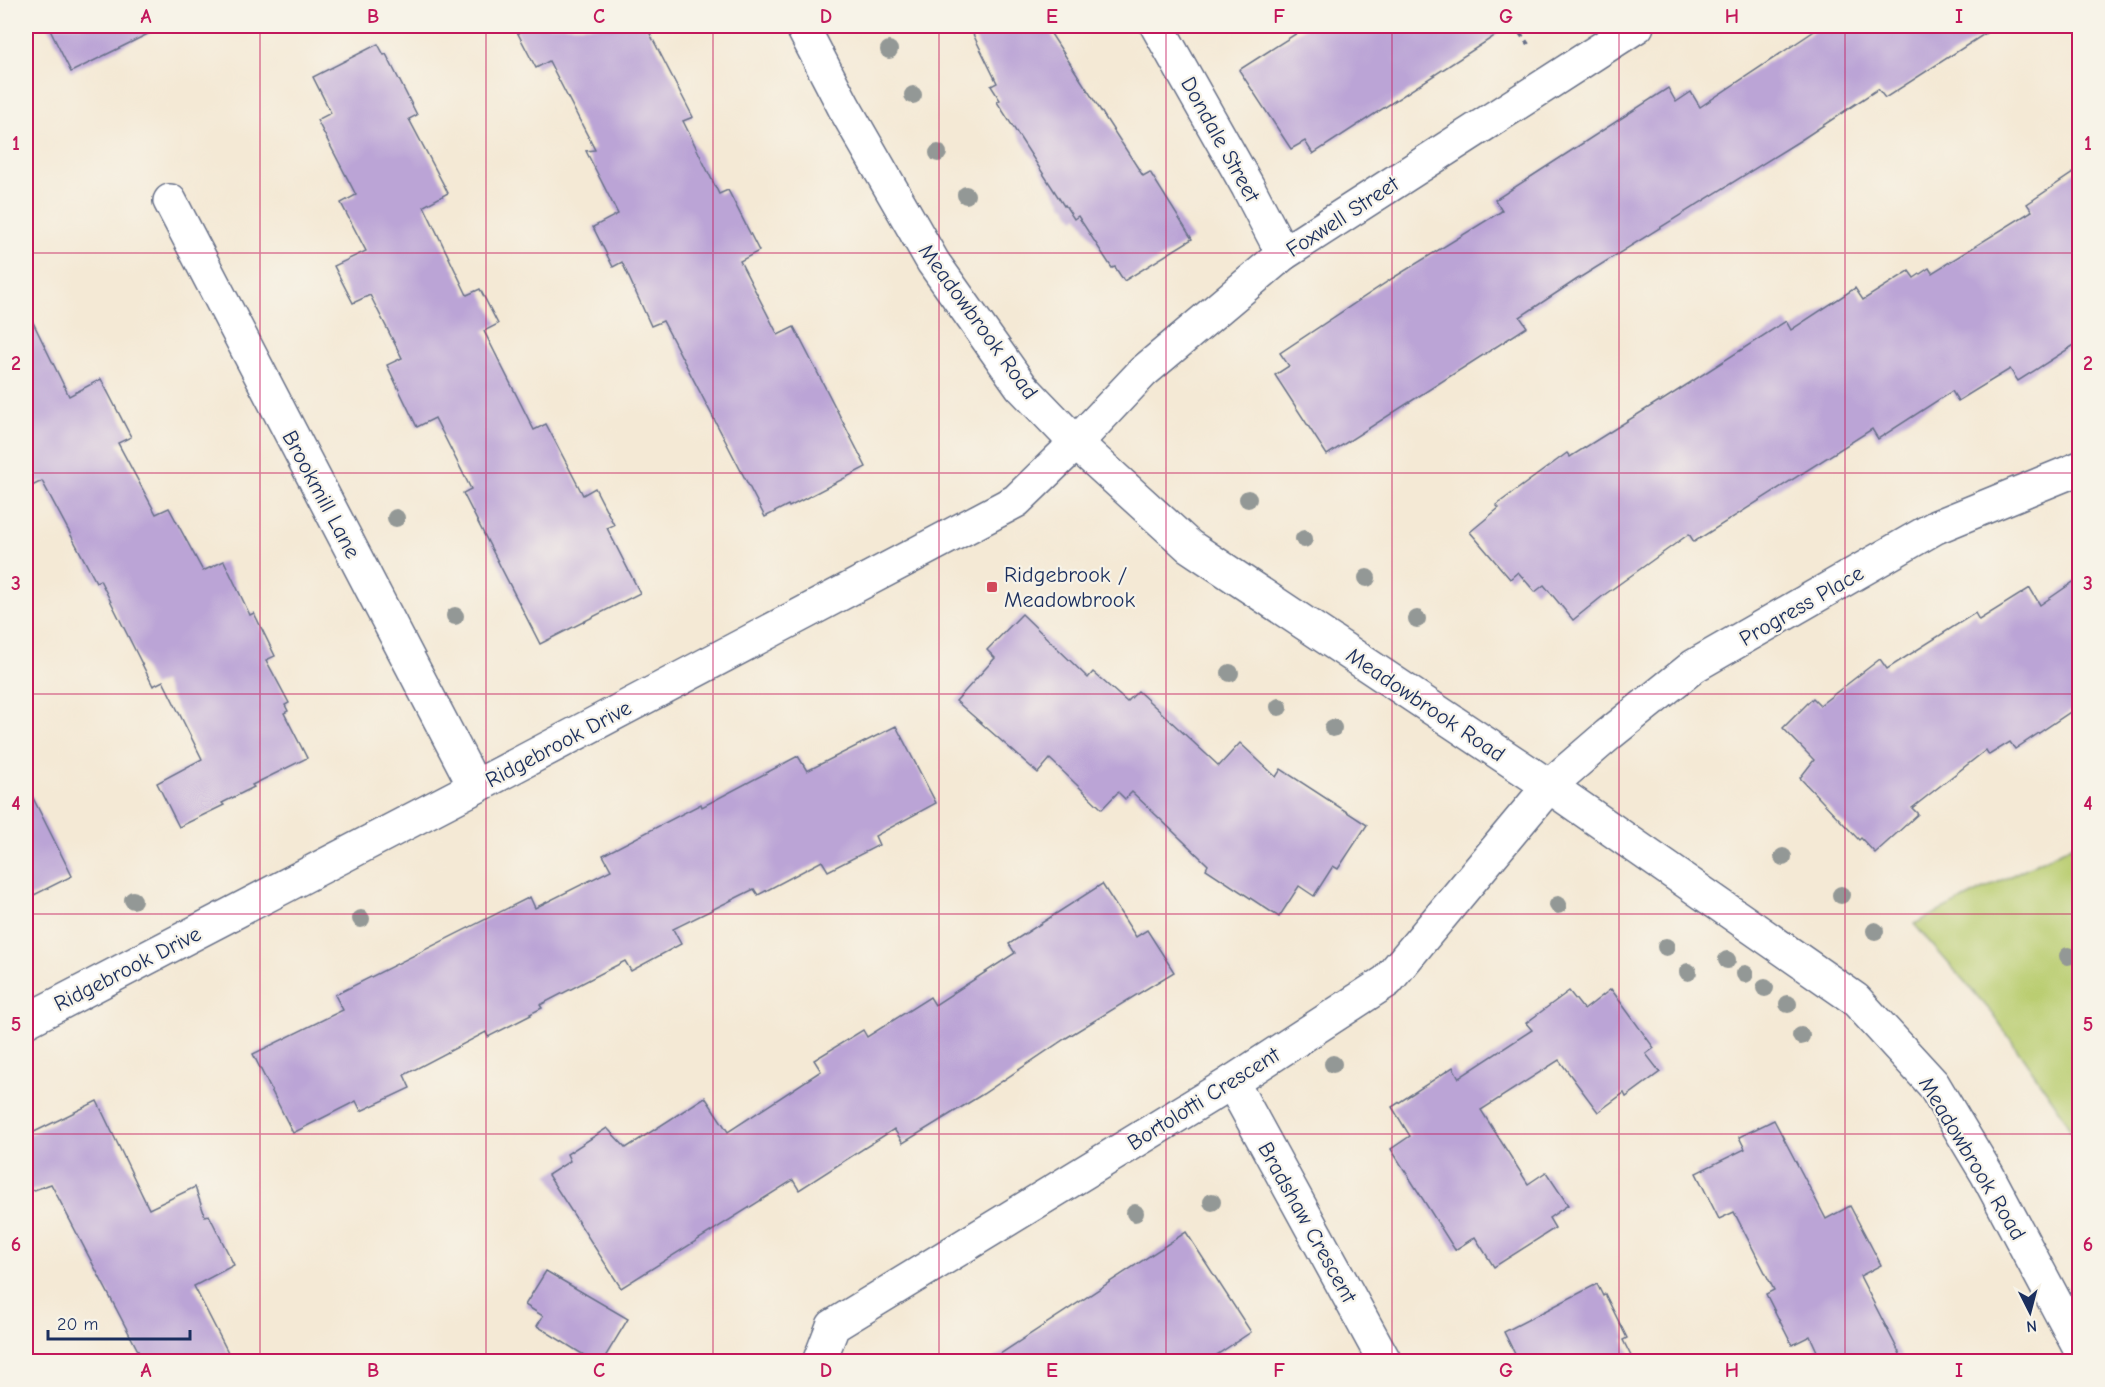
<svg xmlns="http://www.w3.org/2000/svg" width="2105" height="1387" font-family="'Comic Neue',sans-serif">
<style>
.green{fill:#bacd71;stroke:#6a7e68;stroke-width:1.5}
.building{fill:#bba4d6}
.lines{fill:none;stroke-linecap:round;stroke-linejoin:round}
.minor-casing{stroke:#677088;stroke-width:36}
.tertiary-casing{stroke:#677088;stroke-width:36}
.path{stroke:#677088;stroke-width:4;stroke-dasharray:4.5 4.5;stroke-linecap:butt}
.minor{stroke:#fff;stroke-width:33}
.tertiary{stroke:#fff;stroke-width:33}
.tree{fill:#939896}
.grid{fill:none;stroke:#c2185b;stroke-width:1.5;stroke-opacity:0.55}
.poi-dot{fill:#d1495b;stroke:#f7f3e8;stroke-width:2}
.labels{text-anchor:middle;stroke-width:4.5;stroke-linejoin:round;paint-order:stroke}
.street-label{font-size:22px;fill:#1b2f5e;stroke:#f7f3e8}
.poi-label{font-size:22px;fill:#1b2f5e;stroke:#f7f3e8;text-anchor:start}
.neatline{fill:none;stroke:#c2185b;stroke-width:2}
.grid-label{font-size:20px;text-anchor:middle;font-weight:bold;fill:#c2185b}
</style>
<rect width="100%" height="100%" fill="#f7f3e8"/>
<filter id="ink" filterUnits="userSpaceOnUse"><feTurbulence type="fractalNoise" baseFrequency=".0167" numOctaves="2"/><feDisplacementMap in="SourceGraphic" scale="12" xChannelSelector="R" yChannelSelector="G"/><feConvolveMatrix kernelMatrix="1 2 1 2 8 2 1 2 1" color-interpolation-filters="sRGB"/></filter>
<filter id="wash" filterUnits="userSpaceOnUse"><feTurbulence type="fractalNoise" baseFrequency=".008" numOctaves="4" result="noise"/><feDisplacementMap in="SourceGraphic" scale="24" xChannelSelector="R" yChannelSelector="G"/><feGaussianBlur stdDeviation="1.35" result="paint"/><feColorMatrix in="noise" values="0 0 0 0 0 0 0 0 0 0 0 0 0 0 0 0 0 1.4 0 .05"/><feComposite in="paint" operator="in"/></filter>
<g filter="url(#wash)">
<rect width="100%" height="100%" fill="#f4e9d5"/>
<path class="green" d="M2079,842V1147L2062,1114L1993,1014L1914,924Z"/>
<g id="blocks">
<g class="building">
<path d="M48,26H164L71,72Z"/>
<path d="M514,26H646L693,117L683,121L719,194L728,190L759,251L740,261L778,335L794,327L866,467L789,507L788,505L765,517L663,321L651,326L622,262L613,267L593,227L618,214L586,151L595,150L549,61L536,68Z"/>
<path d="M969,26H1046L1143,176L1150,172L1192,239L1124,281L1115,267L1112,268L1078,216L1074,219L1065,205L1064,206L997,102L1000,100L991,86L997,83Z"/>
<path d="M1308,26H1510L1313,154L1305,141L1291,149L1239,70Z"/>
<path d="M1822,26H1997L1885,98L1878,89L1801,140L1576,280L1520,317L1527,327L1327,455L1275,375L1289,366L1280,353L1393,278L1502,211L1495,200L1668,88L1676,102L1691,92L1700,107Z"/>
<path d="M378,44L384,55L386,54L417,115L409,119L448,193L424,206L467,295L480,289L498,324L484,331L534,430L546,424L583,495L595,488L614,525L607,528L640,593L540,644L463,493L471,489L435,418L417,427L387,365L402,358L370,295L353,303L334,266L366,251L341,203L356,195L317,120L331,113L313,77Z"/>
<path d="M2079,169V342L2018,381L2010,369L1958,401L1952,391L1878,439L1872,429L1694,542L1689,534L1604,595L1573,620L1544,585L1535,592L1518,572L1510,579L1470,532L1499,508L1496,505L1567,453L1570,457L1659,401L1660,402L1786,321L1791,330L1855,288L1863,300L1909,271L1914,278L1929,268L1932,273L2032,211L2027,204Z"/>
<path d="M26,308L69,396L101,379L131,437L118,443L156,514L169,508L203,571L224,561L250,615L254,613L275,656L266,660L289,703L285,705L288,711L284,713L307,758L252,785L254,787L222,803L224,805L179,827L157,783L202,759L163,681L153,686L100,580L96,582L42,481L26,489Z"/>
<path d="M2079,578V706L2015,749L2010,742L1989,755L1986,750L1912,808L1918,814L1875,853L1861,838L1859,840L1800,778L1814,760L1783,728L1813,698L1820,705L1880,659L1887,669L1975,613L1979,620L2030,588L2040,605Z"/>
<path d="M1022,614L1088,678L1093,672L1127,702L1138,691L1219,766L1240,743L1276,777L1281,769L1367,825L1338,869L1333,866L1314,896L1299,886L1279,917L1206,869L1208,865L1132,792L1125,799L1118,792L1102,809L1050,759L1038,773L956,701L995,658L987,650Z"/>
<path d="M896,726L936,803L875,836L879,845L828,871L822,861L758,895L754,889L673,929L681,944L631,971L625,961L540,1005L542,1008L530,1014L531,1015L488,1037L486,1032L404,1075L410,1088L361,1111L356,1101L293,1133L253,1054L343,1010L335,995L530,897L535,908L611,870L603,855L701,804L702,807L798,756L807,771Z"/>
<path d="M26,784L72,876L26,899Z"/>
<path d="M1102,884L1136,937L1147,930L1174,972L1066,1038L983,1094L903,1143L894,1129L799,1190L793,1180L621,1288L548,1175L570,1161L567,1154L607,1128L626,1148L705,1097L728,1132L821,1071L814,1060L863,1030L867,1037L930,997L935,1005L1015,953L1009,944Z"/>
<path d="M1611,989L1654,1048L1646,1054L1660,1072L1626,1097L1624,1093L1598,1112L1559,1060L1481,1110L1528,1184L1546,1172L1568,1205L1549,1218L1555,1228L1494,1267L1475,1237L1455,1250L1391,1149L1410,1136L1392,1107L1453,1067L1459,1078L1532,1030L1526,1023L1569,991L1584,1010Z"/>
<path d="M97,1101L149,1209L195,1187L205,1216L209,1215L234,1265L194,1286L233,1362H144L51,1184L26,1193V1136Z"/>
<path d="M1774,1120L1826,1219L1850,1206L1881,1265L1860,1276L1904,1362H1822L1810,1336L1792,1345L1766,1294L1774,1290L1734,1212L1719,1219L1696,1173L1745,1149L1739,1137Z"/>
<path d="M1186,1232L1251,1332L1206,1362H988Z"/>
<path d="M546,1271L628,1319L602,1362H595L537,1326L543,1316L525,1305Z"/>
<path d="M1597,1284L1603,1296L1605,1294L1627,1338L1623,1340L1634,1362H1519L1504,1332Z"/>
</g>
</g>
</g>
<g filter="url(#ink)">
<use href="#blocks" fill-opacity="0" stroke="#677088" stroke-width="1.5"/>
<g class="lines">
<defs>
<g id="minor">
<path d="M1157,26L1248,187L1283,254"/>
<path d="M170,201L475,787"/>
<path d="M26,1021L475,787L1016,501L1076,443L1143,372L1283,254L1637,26"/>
<path d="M1232,1082L1385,1362"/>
<path d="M819,1362L833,1326L1232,1082L1387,981L1549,786L1608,735L1694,666L1936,527L2080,468"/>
</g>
<path id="tertiary" d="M802,26L844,107L933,262L1021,386L1076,443L1189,546L1549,786L1855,999L1933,1084L1987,1174L2080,1349"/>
</defs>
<use href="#minor" class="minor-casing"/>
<use href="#tertiary" class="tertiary-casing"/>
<path class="path" d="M1515,26L1530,47"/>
<use href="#minor" class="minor"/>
<use href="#tertiary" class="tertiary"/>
</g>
<g class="tree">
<circle cx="889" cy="50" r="9"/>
<circle cx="913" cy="95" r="9"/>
<circle cx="938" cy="153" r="9"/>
<circle cx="966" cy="195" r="9"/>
<circle cx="1248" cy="499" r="9"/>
<circle cx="396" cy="518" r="9"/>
<circle cx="1304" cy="539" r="9"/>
<circle cx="1367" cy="578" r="9"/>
<circle cx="455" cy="616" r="9"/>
<circle cx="1417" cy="619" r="9"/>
<circle cx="1230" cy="673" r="9"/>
<circle cx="1279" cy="707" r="9"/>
<circle cx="1333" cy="728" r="9"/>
<circle cx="1783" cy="857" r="9"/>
<circle cx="1841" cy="895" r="9"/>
<circle cx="133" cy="900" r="9"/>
<circle cx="1558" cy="905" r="9"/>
<circle cx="361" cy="919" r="9"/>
<circle cx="1875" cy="931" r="9"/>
<circle cx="1666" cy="947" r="9"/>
<circle cx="2068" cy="956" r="9"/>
<circle cx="1727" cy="960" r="9"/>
<circle cx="1688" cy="972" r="9"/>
<circle cx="1745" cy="974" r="9"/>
<circle cx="1765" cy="988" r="9"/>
<circle cx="1788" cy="1004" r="9"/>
<circle cx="1801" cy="1036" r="9"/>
<circle cx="1333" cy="1064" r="9"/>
<circle cx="1212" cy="1202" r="9"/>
<circle cx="1135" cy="1213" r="9"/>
</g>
</g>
<path class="grid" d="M260,26V1362M486,26V1362M713,26V1362M939,26V1362M1166,26V1362M1392,26V1362M1619,26V1362M1845,26V1362M26,253H2080M26,473H2080M26,694H2080M26,914H2080M26,1134H2080"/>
<rect class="poi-dot" x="986" y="581" width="12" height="12" rx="3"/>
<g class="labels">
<g class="street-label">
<text transform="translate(1221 139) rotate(61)" y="8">Dondale Street</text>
<text transform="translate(1342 216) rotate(-33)" y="8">Foxwell Street</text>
<text transform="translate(979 321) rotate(54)" y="8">Meadowbrook Road</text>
<text transform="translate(322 494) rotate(62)" y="8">Brookmill Lane</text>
<text transform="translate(1801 605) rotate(-30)" y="8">Progress Place</text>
<text transform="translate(1426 704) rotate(34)" y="8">Meadowbrook Road</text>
<text transform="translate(558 743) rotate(-28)" y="8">Ridgebrook Drive</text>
<text transform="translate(127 968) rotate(-27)" y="8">Ridgebrook Drive</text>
<text transform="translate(1203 1098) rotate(-32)" y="8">Bortolotti Crescent</text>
<text transform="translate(1973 1158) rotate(59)" y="8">Meadowbrook Road</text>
<text transform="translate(1308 1222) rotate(61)" y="8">Bradshaw Crescent</text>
</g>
<g class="poi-label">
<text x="1004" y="582">Ridgebrook /<tspan x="1004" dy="25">Meadowbrook</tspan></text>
</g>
</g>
<rect width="2105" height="1387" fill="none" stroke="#f7f3e8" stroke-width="66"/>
<g transform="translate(2030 1312) rotate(174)" stroke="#f7f3e8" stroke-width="4.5" paint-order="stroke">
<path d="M0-4.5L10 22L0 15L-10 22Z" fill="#1b2f5e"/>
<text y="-9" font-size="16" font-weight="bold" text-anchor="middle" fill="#1b2f5e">N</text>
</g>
<path d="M48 1330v9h142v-9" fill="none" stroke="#1b2f5e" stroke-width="3"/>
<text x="57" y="1330" font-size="18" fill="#1b2f5e" stroke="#f7f3e8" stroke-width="4.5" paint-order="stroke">20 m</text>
<rect x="33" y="33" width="2039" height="1321" class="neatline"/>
<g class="grid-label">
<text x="146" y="23">A</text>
<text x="373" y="23">B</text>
<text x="599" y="23">C</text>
<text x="826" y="23">D</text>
<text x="1052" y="23">E</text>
<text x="1279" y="23">F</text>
<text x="1506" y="23">G</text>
<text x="1732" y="23">H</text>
<text x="1959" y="23">I</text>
<text x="16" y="150">1</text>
<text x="2088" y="150">1</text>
<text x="16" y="370">2</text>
<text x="2088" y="370">2</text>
<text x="16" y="590">3</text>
<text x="2088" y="590">3</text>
<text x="16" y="810">4</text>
<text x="2088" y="810">4</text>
<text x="16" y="1031">5</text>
<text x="2088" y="1031">5</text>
<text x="16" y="1251">6</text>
<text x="2088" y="1251">6</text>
<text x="146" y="1377">A</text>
<text x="373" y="1377">B</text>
<text x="599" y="1377">C</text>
<text x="826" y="1377">D</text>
<text x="1052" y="1377">E</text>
<text x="1279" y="1377">F</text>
<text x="1506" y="1377">G</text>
<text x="1732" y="1377">H</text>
<text x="1959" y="1377">I</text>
</g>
</svg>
